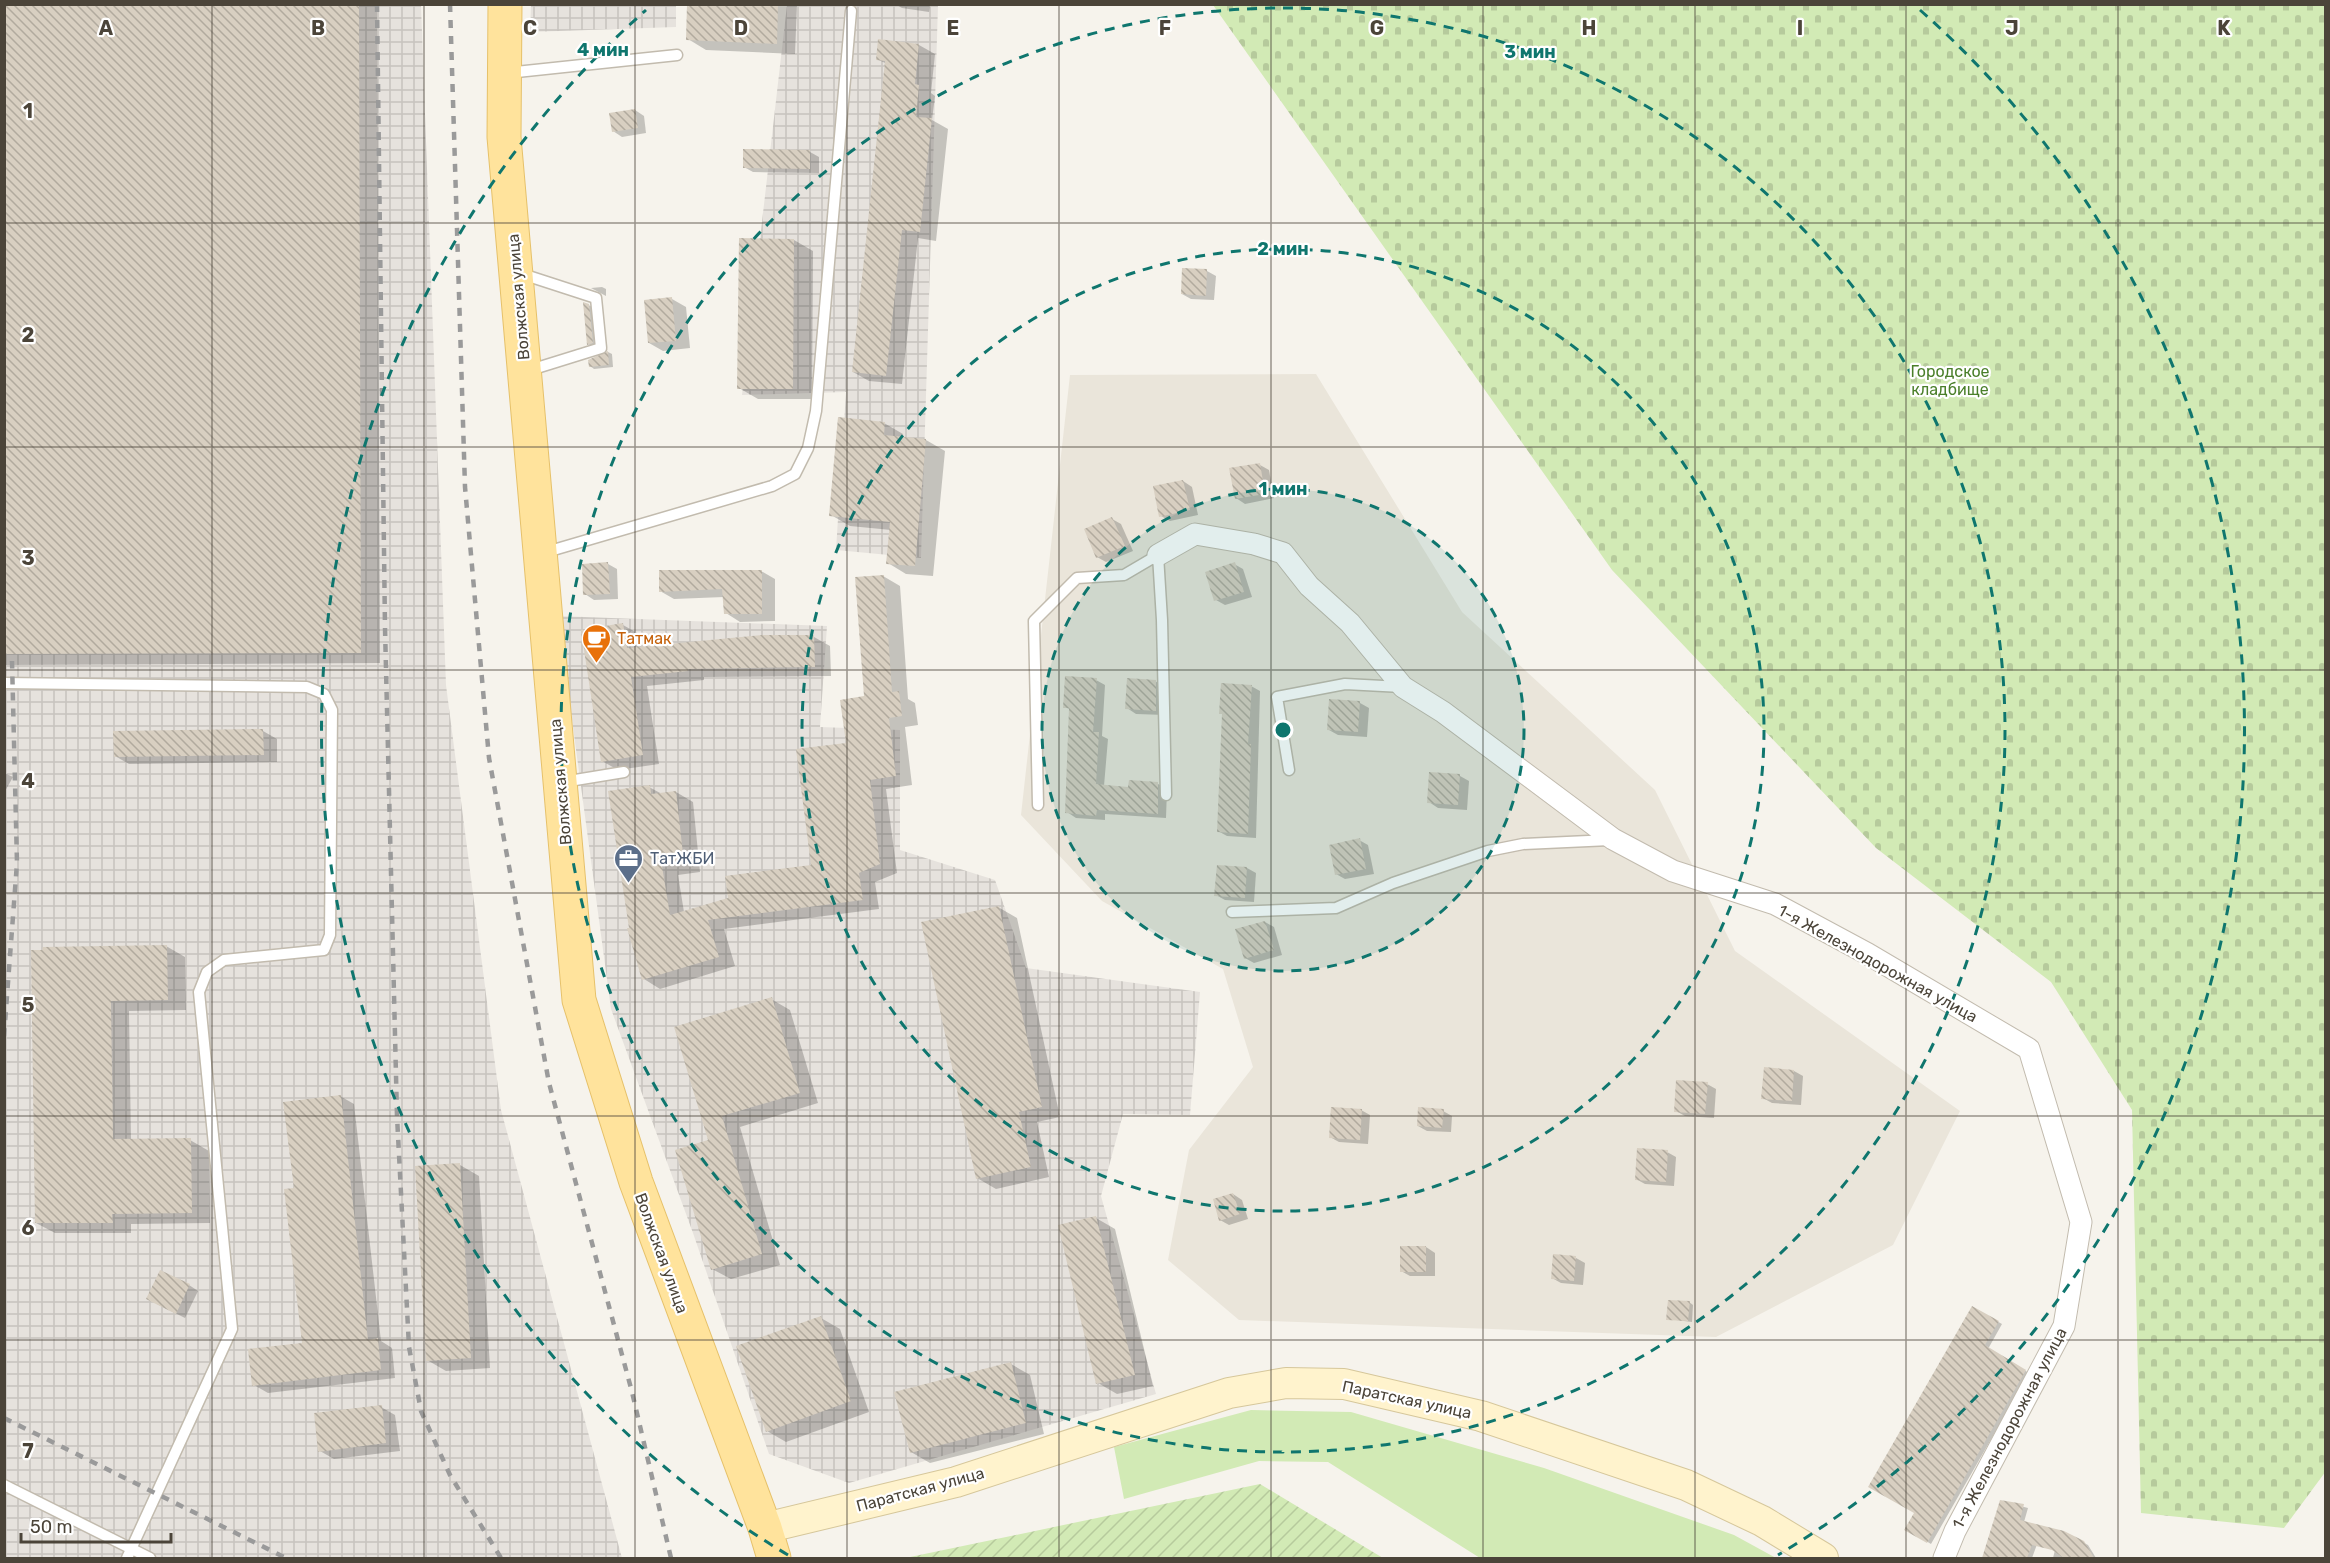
<svg xmlns="http://www.w3.org/2000/svg" width="2330" height="1563" font-family="Rubik,sans-serif">
<style>
.residential{fill:#eae5da}
.industrial{fill:url(#industrial-grid)}
.grass{fill:#d2eab5}
.cemetery{fill:url(#cemetery-stones)}
.garden{fill:url(#garden-furrows)}
.shadow{fill:#0003}
.building{fill:url(#building-back-hatch)}
.lines{fill:none;stroke-linecap:round;stroke-linejoin:round}
.lane-casing{stroke:#c2bbae;stroke-width:13}
.street-casing{stroke:#c2bbae;stroke-width:23}
.secondary-casing{stroke:#d6c79b;stroke-width:32}
.primary-casing{stroke:#e6c16a;stroke-width:35}
.lane{stroke:#fff;stroke-width:10}
.street{stroke:#fff;stroke-width:21}
.secondary{stroke:#fff3cd;stroke-width:30}
.primary{stroke:#ffe39c;stroke-width:33}
.rail{stroke:#9a9a9a;stroke-width:4.5;stroke-dasharray:8 8;stroke-linecap:butt}
.grid{fill:none;stroke:#4b4439;stroke-width:1.5;stroke-opacity:0.55}
.ring{fill:none;stroke:#0f766e;stroke-width:3;stroke-dasharray:10 8}
.labels{text-anchor:middle;stroke-width:4.5;stroke-linejoin:round;paint-order:stroke}
.street-label{font-size:16px;fill:#4b4439;stroke:#fff}
.park-label{font-size:16px;fill:#4a7f2a;stroke:#fff}
.food-label{font-size:16px;fill:#c56008;stroke:#fff;text-anchor:start}
.service-label{font-size:16px;fill:#4e5e75;stroke:#fff;text-anchor:start}
.grid-label{font-size:20px;text-anchor:middle;font-weight:bold;fill:#4b4439;stroke:#fff;stroke-width:4.5;stroke-linejoin:round;paint-order:stroke}
.centre{fill:#0f766e;stroke:#fff;stroke-width:3}
.ring-label{font-size:18px;text-anchor:middle;font-weight:bold;fill:#0f766e;stroke:#fff;stroke-width:4.5;stroke-linejoin:round;paint-order:stroke}
</style>
<defs>
<pattern id="industrial-grid" width="8" height="8" patternUnits="userSpaceOnUse" patternTransform="scale(1.5)"><rect width="8" height="8" fill="#e6e2dd"/><path d="M0 4h8M4 0v8" fill="none" stroke="#c7c3be"/></pattern>
<pattern id="cemetery-stones" width="16" height="16" patternUnits="userSpaceOnUse" patternTransform="scale(1.5)"><rect width="16" height="16" fill="#d2eab5"/><path d="M2 7V4a2 2 0 0 1 4 0v3zM10 15v-3a2 2 0 0 1 4 0v3z" fill="#b6ca9c"/></pattern>
<pattern id="garden-furrows" width="10" height="10" patternUnits="userSpaceOnUse" patternTransform="scale(1.5)"><rect width="10" height="10" fill="#d2eab5"/><path d="M-1 1l2-2M0 10L10 0M9 11l2-2" fill="none" stroke="#b6ca9c"/></pattern>
<pattern id="building-back-hatch" width="6" height="6" patternUnits="userSpaceOnUse" patternTransform="scale(1.5)"><rect width="6" height="6" fill="#d8cfc1"/><path d="M-1 5l2 2M0 0l6 6M5-1l2 2" fill="none" stroke="#b1aa9e"/></pattern>
</defs>
<rect width="100%" height="100%" fill="#f6f3ec"/>
<path class="residential" d="M1316,374L1462,612L1655,790L1735,951L1960,1111L1893,1245L1716,1337L1239,1320L1168,1260L1189,1150L1253,1067L1223,969L1102,901L1021,815L1070,375Z"/>
<g class="industrial">
<path d="M5,5H421L446,685L501,1110L622,1558H5Z"/>
<path d="M531,5H676V27L530,32Z"/>
<path d="M787,5H938L921,558L836,550L846,392L742,395Z"/>
<path d="M558,616L827,626L820,727L900,730V850L995,880L1026,968L1200,992L1190,1115L1123,1114L1101,1196L1156,1394L849,1483L769,1454L693,1233L611,1009Z"/>
</g>
<path class="grass" d="M1251,1410L1351,1412L1544,1468L1734,1535L1776,1558H1480L1328,1462L1259,1461L1124,1499L1114,1447Z"/>
<path class="cemetery" d="M1213,5H2325L2326,1471L2284,1528L2141,1513L2132,1110L2051,982L1876,848L1612,570Z"/>
<path class="garden" d="M1260,1484L1383,1558H909L910,1557Z"/>
<g class="shadow">
<path d="M4,4H377L380,663L4,665Z"/>
<path d="M689,4H797L795,54L706,50L688,39Z"/>
<path d="M895,4H930L929,12L902,8Z"/>
<path d="M919,45L935,54L931,93L935,96L932,120L948,129L936,241L918,238L902,384L869,381L853,372L887,64L877,59Z"/>
<path d="M635,110L644,116L646,133L622,137L613,131Z"/>
<path d="M810,152L819,157V173L753,172L744,167Z"/>
<path d="M740,240H794L813,251L812,399H758L739,388Z"/>
<path d="M1207,271L1216,276L1214,300L1191,299L1182,294Z"/>
<path d="M602,287L606,289V296L591,288Z"/>
<path d="M672,299L686,307L690,348L663,351L649,343Z"/>
<path d="M588,305L593,307L596,345L592,346L588,344Z"/>
<path d="M608,352L612,354L613,367L594,369L590,366Z"/>
<path d="M884,423L903,434V438L926,440L945,451L933,576L906,574L888,563L891,530L850,526L831,515Z"/>
<path d="M1260,465L1269,470L1274,498L1245,504L1236,498Z"/>
<path d="M1183,481L1192,487L1198,515L1170,521L1161,516Z"/>
<path d="M1112,519L1121,524L1133,551L1106,562L1097,557Z"/>
<path d="M608,564L617,569L618,599L594,600L585,594Z"/>
<path d="M1234,564L1243,569L1252,597L1225,605L1216,600Z"/>
<path d="M761,571L775,579V621L740,622L726,613L724,597L674,599L660,591Z"/>
<path d="M883,576L900,586L908,699L915,703L918,725L905,727L912,785L886,789L897,873L875,882L879,909L724,929L735,966L660,989L644,979L631,929L649,787L662,794L676,792L693,802L700,872L678,875L684,912L729,899L813,866L848,744L865,698Z"/>
<path d="M623,625L639,634L641,648L814,637L830,646L831,676L704,677V680L647,686L659,764L618,770L602,761Z"/>
<path d="M1096,680L1105,685L1102,736L1108,739L1104,786L1130,788L1158,784L1167,789L1166,818L1105,814V820L1076,818L1067,812L1071,710L1065,707Z"/>
<path d="M1155,681L1164,687L1165,715L1136,714L1127,708Z"/>
<path d="M1251,686L1260,691L1256,838L1227,836L1218,831Z"/>
<path d="M1360,703L1369,708L1367,737L1338,735L1329,730Z"/>
<path d="M263,731L277,739V762L129,764L115,756Z"/>
<path d="M4,773L13,777L4,793Z"/>
<path d="M1460,776L1469,781L1467,810L1438,808L1429,802Z"/>
<path d="M1359,840L1368,845L1374,874L1345,879L1336,874Z"/>
<path d="M1218,866L1247,868L1256,873L1254,902L1225,900L1216,895Z"/>
<path d="M998,907L1017,918L1060,1117L1037,1122L1049,1177L996,1189L977,1178Z"/>
<path d="M1265,922L1274,927L1282,955L1254,963L1245,958Z"/>
<path d="M166,946L185,957L186,1010L129,1011L131,1141L190,1140L209,1151L210,1223L131,1224V1233H55L36,1223L32,952Z"/>
<path d="M771,999L790,1010L818,1103L740,1127L780,1265L731,1279L712,1269L710,1141Z"/>
<path d="M1765,1069L1794,1071L1803,1076L1801,1105L1772,1103L1763,1098Z"/>
<path d="M1707,1084L1716,1089L1714,1118L1685,1116L1676,1111Z"/>
<path d="M340,1096L354,1104L381,1341L392,1348L395,1378L268,1393L254,1385L304,1344L295,1189Z"/>
<path d="M1361,1110L1370,1115L1368,1144L1339,1142L1330,1137Z"/>
<path d="M1443,1111L1452,1116L1451,1132L1427,1131L1418,1126Z"/>
<path d="M1667,1152L1676,1157L1674,1186L1645,1184L1636,1179Z"/>
<path d="M460,1165L479,1176L490,1368L446,1371L427,1360L416,1167Z"/>
<path d="M1233,1194L1242,1200L1248,1219L1229,1225L1220,1220Z"/>
<path d="M1096,1218L1115,1229L1153,1386L1117,1394L1098,1383Z"/>
<path d="M1426,1247L1435,1253V1276H1410L1401,1271Z"/>
<path d="M1576,1258L1585,1263L1583,1285L1561,1283L1552,1278Z"/>
<path d="M189,1285L198,1291L185,1318L157,1304Z"/>
<path d="M1689,1302L1693,1305L1692,1322L1668,1319Z"/>
<path d="M1973,1308L2002,1324L1988,1349L2029,1373L1931,1544L1906,1529L1916,1512Z"/>
<path d="M821,1318L840,1329L869,1412L786,1442L767,1431Z"/>
<path d="M1011,1364L1030,1375L1044,1434L930,1463L911,1452Z"/>
<path d="M381,1407L395,1415L400,1451L334,1459L320,1451Z"/>
<path d="M2001,1501L2028,1508L2024,1522L2043,1528L2032,1558H1984Z"/>
<path d="M2060,1530L2088,1545L2096,1558H2053Z"/>
</g>
<g class="building">
<path d="M4,4H359L361,653L4,654Z"/>
<path d="M687,4H778L777,44L686,40Z"/>
<path d="M878,39L919,44L915,84L919,85L916,117L932,118L920,232L902,230L886,376L852,372L885,61L876,60Z"/>
<path d="M635,109L638,128L612,132L609,113Z"/>
<path d="M743,149L810,150V169L743,168Z"/>
<path d="M739,238L794,239L793,389H737Z"/>
<path d="M1182,268L1207,269L1206,296L1181,294Z"/>
<path d="M672,297L676,341L648,343L644,300Z"/>
<path d="M583,302L589,304L593,343L587,345Z"/>
<path d="M608,351L609,365L589,367L588,360Z"/>
<path d="M838,417L885,422L884,435L926,439L915,566L886,564L890,522L829,516Z"/>
<path d="M1260,463L1265,494L1235,499L1229,468Z"/>
<path d="M1183,480L1190,510L1159,517L1153,486Z"/>
<path d="M1112,517L1125,546L1096,558L1084,529Z"/>
<path d="M608,562L610,594L583,595L582,564Z"/>
<path d="M1235,562L1244,592L1214,601L1205,572Z"/>
<path d="M659,570H762V614H724L722,589L659,592Z"/>
<path d="M884,575L892,692L899,691L902,716L889,718L896,776L870,780L880,864L859,873L863,900L708,920L719,957L642,980L627,928H629L608,791L650,785L651,794L676,791L684,863L662,866L670,915L728,898L725,876L811,865L796,749L846,743L840,700L864,696L855,577Z"/>
<path d="M623,623L627,648L762,635H814L815,667L688,669V671L631,677L643,755L601,762L581,630Z"/>
<path d="M1065,676L1097,678L1093,732H1099L1096,784L1128,787L1129,780L1158,782V814L1097,810L1096,816L1065,813L1069,708H1063Z"/>
<path d="M1127,678L1156,680V711L1125,709Z"/>
<path d="M1221,683L1252,685L1248,744H1251L1248,834L1217,832L1222,714H1219Z"/>
<path d="M1329,699L1360,701L1358,732L1327,730Z"/>
<path d="M263,729L264,755L114,757L113,731Z"/>
<path d="M1429,772L1460,774L1458,805L1427,803Z"/>
<path d="M1360,838L1366,869L1335,875L1329,845Z"/>
<path d="M1217,865L1247,867L1245,898L1214,896Z"/>
<path d="M999,906L1042,1107L1019,1112L1031,1167L976,1179L921,922Z"/>
<path d="M1265,921L1274,950L1244,959L1235,929Z"/>
<path d="M167,945L168,1000L111,1001L113,1139L191,1138L192,1213L112,1214L113,1223H35L31,950H42L43,947Z"/>
<path d="M772,997L800,1093L722,1116L762,1254L711,1270L675,1150L708,1140L674,1027Z"/>
<path d="M1764,1067L1794,1070L1792,1101L1761,1099Z"/>
<path d="M1676,1080L1708,1082L1705,1114L1674,1112Z"/>
<path d="M341,1095L368,1340L378,1338L381,1370L252,1386L248,1349L302,1343L284,1189L294,1188L283,1102Z"/>
<path d="M1331,1107L1362,1109L1360,1140L1329,1138Z"/>
<path d="M1418,1107L1444,1109L1442,1128L1417,1126Z"/>
<path d="M1637,1148L1668,1150L1666,1182L1635,1180Z"/>
<path d="M460,1163L471,1358L426,1361L415,1166Z"/>
<path d="M1233,1193L1240,1214L1219,1221L1213,1199Z"/>
<path d="M1096,1216L1135,1375L1096,1384L1058,1225Z"/>
<rect x="1400" y="1246" width="26" height="26"/>
<path d="M1553,1254L1576,1256L1574,1281L1551,1279Z"/>
<path d="M160,1270L190,1284L176,1314L146,1299Z"/>
<path d="M1668,1300L1690,1301L1688,1321L1666,1320Z"/>
<path d="M1972,1306L1999,1321L1985,1345L2026,1370L1927,1543L1904,1530L1914,1513L1868,1487Z"/>
<path d="M821,1316L851,1401L766,1432L736,1346Z"/>
<path d="M1011,1362L1026,1423L910,1453L894,1392Z"/>
<path d="M382,1405L386,1443L318,1452L314,1413Z"/>
<path d="M2000,1500L2024,1504L2020,1520L2064,1531L2084,1541L2094,1558H2064L2052,1550L2032,1545L2027,1558H1982Z"/>
</g>
<g class="lines">
<defs>
<g id="lane">
<path d="M507,73L677,55"/>
<path d="M519,273L596,298L601,348L527,371"/>
<path d="M543,553L772,486L795,474L808,448L816,411L851,11"/>
<path d="M4,683L307,687L324,694L332,710L330,935L324,950L224,960L207,972L199,992L232,1329L127,1558"/>
<path d="M1289,770L1277,697L1345,684L1402,687"/>
<path d="M563,782L624,772"/>
<path d="M1038,805L1034,621L1077,578L1124,575L1158,555L1162,620L1166,795"/>
<path d="M1232,912L1336,908L1393,883L1488,851L1523,844L1610,840"/>
<path d="M4,1485L150,1558"/>
</g>
<path id="street" d="M1158,555L1195,534L1254,544L1283,553L1309,586L1350,623L1403,687L1443,712L1613,839L1673,871L1775,904L1868,954L2029,1049L2081,1222L2064,1326L1955,1531L1944,1558"/>
<path id="secondary" d="M765,1528L956,1482L1229,1393L1286,1383L1344,1384L1481,1416L1686,1485L1762,1521L1823,1558"/>
<path id="primary" d="M505,4L504,137L579,1000L636,1182L765,1528L774,1558"/>
</defs>
<use href="#lane" class="lane-casing"/>
<use href="#street" class="street-casing"/>
<use href="#secondary" class="secondary-casing"/>
<use href="#primary" class="primary-casing"/>
<use href="#lane" class="lane"/>
<use href="#street" class="street"/>
<use href="#secondary" class="secondary"/>
<use href="#primary" class="primary"/>
<g class="rail">
<path d="M377,4L385,628L397,1116L409,1347L421,1411L450,1475L501,1558"/>
<path d="M450,4L465,487L489,758L549,1083L632,1392L671,1558"/>
<path d="M4,1036L17,863L12,661"/>
<path d="M4,1418L286,1558"/>
</g>
</g>
<path class="grid" d="M212,4V1558M424,4V1558M635,4V1558M847,4V1558M1059,4V1558M1271,4V1558M1483,4V1558M1695,4V1558M1906,4V1558M2118,4V1558M4,223H2326M4,447H2326M4,670H2326M4,893H2326M4,1116H2326M4,1340H2326"/>
<circle cx="1283" cy="730" r="241" fill="#0f766e" fill-opacity=".12"/>
<g class="ring">
<circle cx="1283" cy="730" r="241"/>
<circle cx="1283" cy="730" r="481"/>
<circle cx="1283" cy="730" r="722"/>
<path d="M788 1555A962 962 0 0 1 646 10M1920 10A962 962 0 0 1 1778 1555"/>
</g>
<defs>
<symbol id="cafe-pin" viewBox="-11 -11 22 30"><path d="M0 17L-7.5 6A9.5 9.5 0 1 1 7.5 6Z" fill="#e8710a" stroke="#fff"/><path d="M-5.5-4.5H6V0H3Q3 3.5 0 3.5H-2.5Q-5.5 3.5-5.5 0ZM3-3.2v2h1.7v-2ZM-6 4.5H4V6H-6Z" fill="#fff"/></symbol>
<symbol id="office-pin" viewBox="-11 -11 22 30"><path d="M0 17L-7.5 6A9.5 9.5 0 1 1 7.5 6Z" fill="#5c6f8a" stroke="#fff"/><path d="M-6-3h4V-5.5h4V-3h4V5H-6ZM-1-4.5V-3h2v-1.5ZM-6 0V1H6V0Z" fill="#fff"/></symbol>
</defs>
<g fill-rule="evenodd">
<use href="#cafe-pin" x="580" y="622" width="33" height="45"/>
<use href="#office-pin" x="612" y="842" width="33" height="45"/>
</g>
<g class="labels">
<g class="street-label">
<text transform="translate(518 297) rotate(-95)" y="6">Волжская улица</text>
<text transform="translate(560 782) rotate(-95)" y="6">Волжская улица</text>
<text transform="translate(1878 963) rotate(29)" y="6">1-я Железнодорожная улица</text>
<text transform="translate(662 1253) rotate(70)" y="6">Волжская улица</text>
<text transform="translate(1407 1399) rotate(12)" y="6">Паратская улица</text>
<text transform="translate(2009 1428) rotate(-62)" y="6">1-я Железнодорожная улица</text>
<text transform="translate(920 1489) rotate(-15)" y="6">Паратская улица</text>
</g>
<g class="park-label">
<text x="1950" y="377">Городское<tspan x="1950" dy="18">кладбище</tspan></text>
</g>
<g class="food-label">
<text x="617" y="644">Татмак</text>
</g>
<g class="service-label">
<text x="650" y="864">ТатЖБИ</text>
</g>
</g>
<g class="grid-label">
<text x="106" y="35">A</text>
<text x="318" y="35">B</text>
<text x="530" y="35">C</text>
<text x="741" y="35">D</text>
<text x="953" y="35">E</text>
<text x="1165" y="35">F</text>
<text x="1377" y="35">G</text>
<text x="1589" y="35">H</text>
<text x="1800" y="35">I</text>
<text x="2012" y="35">J</text>
<text x="2224" y="35">K</text>
<text x="28" y="118">1</text>
<text x="28" y="342">2</text>
<text x="28" y="565">3</text>
<text x="28" y="788">4</text>
<text x="28" y="1012">5</text>
<text x="28" y="1235">6</text>
<text x="28" y="1458">7</text>
</g>
<circle cx="1283" cy="730" r="9" class="centre"/>
<g class="ring-label">
<text x="603" y="56">4 мин</text>
<text x="1530" y="58">3 мин</text>
<text x="1283" y="255">2 мин</text>
<text x="1283" y="495">1 мин</text>
</g>
<rect width="2330" height="1563" fill="none" stroke="#4b4439" stroke-width="12"/>
<path d="M21 1533v9h150v-9" fill="none" stroke="#4b4439" stroke-width="3"/>
<text x="30" y="1533" font-size="18" fill="#4b4439" stroke="#ffffff" stroke-width="4.5" paint-order="stroke">50 m</text>
</svg>
